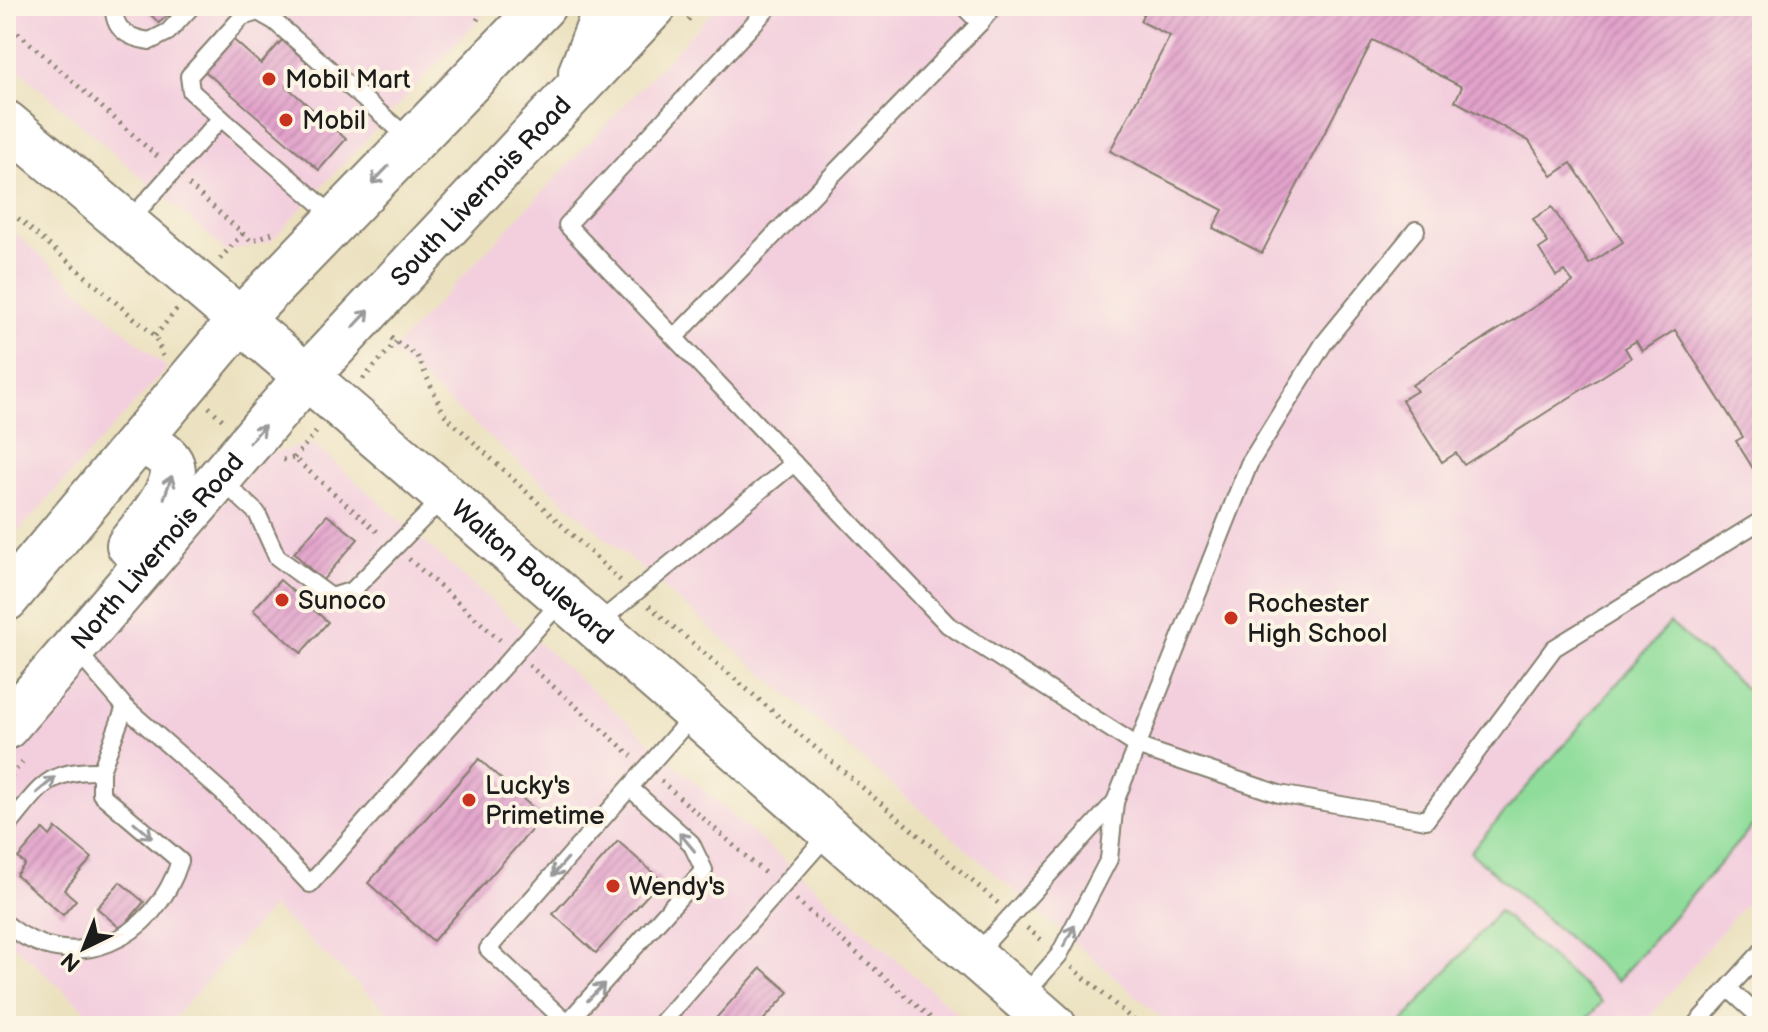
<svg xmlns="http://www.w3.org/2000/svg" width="1768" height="1032" font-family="'Balsamiq Sans',sans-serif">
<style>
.built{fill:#f3cfde}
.grass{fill:#90dd9b;stroke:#567c5c;stroke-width:2}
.building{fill:url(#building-hatch)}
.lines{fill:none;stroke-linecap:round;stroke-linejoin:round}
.lane-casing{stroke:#847e6e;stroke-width:20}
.secondary-casing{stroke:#847e6e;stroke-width:48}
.path{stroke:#847e6e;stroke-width:5;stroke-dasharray:2 6;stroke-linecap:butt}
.lane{stroke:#fff;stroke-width:16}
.secondary{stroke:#fff;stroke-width:44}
.oneway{stroke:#999}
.poi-dot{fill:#c8321e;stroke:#fcf5e5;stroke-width:3}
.labels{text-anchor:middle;stroke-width:8;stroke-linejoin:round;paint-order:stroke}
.poi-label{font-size:26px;fill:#1c1c1c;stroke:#fcf5e5;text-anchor:start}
.street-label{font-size:26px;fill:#1c1c1c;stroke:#fcf5e5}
</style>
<defs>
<pattern id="building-hatch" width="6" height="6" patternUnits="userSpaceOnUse" patternTransform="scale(2)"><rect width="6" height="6" fill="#e2a2cb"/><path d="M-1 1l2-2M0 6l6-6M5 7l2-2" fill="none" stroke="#c18bae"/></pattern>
</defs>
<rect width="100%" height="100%" fill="#fcf5e5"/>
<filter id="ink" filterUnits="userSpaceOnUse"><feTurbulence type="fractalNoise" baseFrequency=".0125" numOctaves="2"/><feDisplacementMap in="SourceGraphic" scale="16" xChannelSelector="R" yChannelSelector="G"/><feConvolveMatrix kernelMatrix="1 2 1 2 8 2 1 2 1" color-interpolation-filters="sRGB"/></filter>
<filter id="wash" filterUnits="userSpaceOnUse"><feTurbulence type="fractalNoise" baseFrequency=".006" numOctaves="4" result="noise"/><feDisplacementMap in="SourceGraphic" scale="32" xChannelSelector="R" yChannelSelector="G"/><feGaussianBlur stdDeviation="1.8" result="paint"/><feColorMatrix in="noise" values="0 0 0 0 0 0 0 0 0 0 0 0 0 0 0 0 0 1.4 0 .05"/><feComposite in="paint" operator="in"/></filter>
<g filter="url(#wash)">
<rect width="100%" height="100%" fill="#ebe1bf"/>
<g class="built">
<path d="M6,6H491L270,242L226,251L6,59Z"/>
<path d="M718,6H1762V884L1642,1026H1171L391,352Z"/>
<path d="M6,225L167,368L6,545Z"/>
<path d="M313,443L869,936L972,1026H404L272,907L167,1026H103L6,938V757L264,455Z"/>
</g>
<g class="grass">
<path d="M1670,623L1762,703V815L1617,981L1470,852Z"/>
<path d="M1499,911L1602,1002L1580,1026H1399Z"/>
</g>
<g id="blocks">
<g class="building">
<path d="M142,6H184L172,19L168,15L159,23Z"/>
<path d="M1147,6H1762V483L1736,441L1743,437L1675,330L1642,351L1636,341L1625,348L1631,358L1464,465L1456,453L1442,462L1402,400L1417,391L1412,385L1573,282L1565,271L1556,276L1539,249L1548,243L1533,219L1552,207L1589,264L1623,242L1571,163L1552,176L1529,141L1455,101L1462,87L1373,40L1262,253L1213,228L1223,210L1110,151L1170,36L1140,21Z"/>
<path d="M228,35L261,64L282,40L307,62L286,86L346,139L319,170L200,67Z"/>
<path d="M327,515L358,539L322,581L294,553Z"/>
<path d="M280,580L328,622L301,653L253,610Z"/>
<path d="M479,759L543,817L433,941L368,883Z"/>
<path d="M56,828L92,858L64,890L76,900L63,915L16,875L25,864L18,858L43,829L50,836Z"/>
<path d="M618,841L661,880L596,953L553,914Z"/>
<path d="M120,882L144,902L121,929L97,908Z"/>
<path d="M761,968L789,992L758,1026H709Z"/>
</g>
</g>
</g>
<g filter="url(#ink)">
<use href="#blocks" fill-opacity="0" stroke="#847e6e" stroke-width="2"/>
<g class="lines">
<defs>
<g id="lane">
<path d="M114,6C113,30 128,38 150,41L168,32L192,6"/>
<path d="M770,6L567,225L948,625L1139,747L1279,794L1426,820L1554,648L1762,520"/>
<path d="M980,23L994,6"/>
<path d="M221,118L191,91L189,76L242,17L258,12L274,21L412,141"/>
<path d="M128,222L221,118L336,218"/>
<path d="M675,337L980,23L963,6"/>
<path d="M220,479L257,513L277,557L331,597L353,590L445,496"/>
<path d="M597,624L794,463"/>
<path d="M76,650L125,707L223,793L310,884L563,599"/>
<path d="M630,788L691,843L704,870L567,1023L488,949L695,713"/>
<path d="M6,829C40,789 45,769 101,771"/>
<path d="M6,924C74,979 155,940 180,861L101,794V771L125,707"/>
<path d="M976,954L1115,802"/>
<path d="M1730,990L1762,1019"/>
<path d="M1022,998L1059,955L1109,859L1115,802L1249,464L1324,343L1416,230"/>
<path d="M659,1026L830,832"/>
<path d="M1694,1026L1762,951"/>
</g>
<g id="secondary">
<path d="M581,72L607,6"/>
<path id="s1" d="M6,123C361,418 706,723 1054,1026"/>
<path d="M129,545C142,528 182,485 171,463C165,452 150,446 139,441"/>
<path d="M6,599L241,319L543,6"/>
<path id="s2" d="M6,727L307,376L654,6"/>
</g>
</defs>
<use href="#lane" class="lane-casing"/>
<use href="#secondary" class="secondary-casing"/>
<g class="path">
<path d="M477,20L486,6"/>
<path d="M688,20L701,6"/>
<path d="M6,22L158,157"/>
<path d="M189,185L251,241L275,232"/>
<path d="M6,208L155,336L163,356"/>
<path d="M220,259L243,233"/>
<path d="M155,336L177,309"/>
<path d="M391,338L417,356L444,414L621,581"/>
<path d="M363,379L396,342"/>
<path d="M209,407L225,422"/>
<path d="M294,458L317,431"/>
<path d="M283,460L294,458L380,534"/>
<path d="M409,559L500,640"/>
<path d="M649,606L998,903"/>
<path d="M529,665L632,756"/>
<path d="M661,781L767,875"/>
<path d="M6,782L26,758"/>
<path d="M796,900L940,1026"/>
<path d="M1027,928L1044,942"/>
<path d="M1072,967L1140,1026"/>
</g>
<use href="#lane" class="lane"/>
<use href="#secondary" class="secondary"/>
</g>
<defs><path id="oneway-shaft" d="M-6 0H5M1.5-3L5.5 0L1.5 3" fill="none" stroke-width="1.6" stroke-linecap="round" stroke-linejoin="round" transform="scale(2)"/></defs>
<g class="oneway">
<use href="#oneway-shaft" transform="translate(380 175) rotate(134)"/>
<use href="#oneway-shaft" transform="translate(361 319) rotate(-47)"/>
<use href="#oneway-shaft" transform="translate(257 434) rotate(-49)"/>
<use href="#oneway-shaft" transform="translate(168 487) rotate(-71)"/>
<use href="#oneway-shaft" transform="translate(46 785) rotate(-40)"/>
<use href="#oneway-shaft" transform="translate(143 830) rotate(41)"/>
<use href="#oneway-shaft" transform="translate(687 842) rotate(-130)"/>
<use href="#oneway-shaft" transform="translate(560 867) rotate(131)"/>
<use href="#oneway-shaft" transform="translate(1069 936) rotate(-62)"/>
<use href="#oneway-shaft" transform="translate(596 992) rotate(-46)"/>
</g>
</g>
<g class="poi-dot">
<circle cx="269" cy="79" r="8"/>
<circle cx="286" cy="120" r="8"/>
<circle cx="282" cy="600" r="8"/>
<circle cx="1231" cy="618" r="8"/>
<circle cx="469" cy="800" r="8"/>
<circle cx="613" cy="886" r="8"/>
</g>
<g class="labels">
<g class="poi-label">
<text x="285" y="88">Mobil Mart</text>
<text x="302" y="129">Mobil</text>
<text x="298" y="609">Sunoco</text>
<text x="1247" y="612">Rochester<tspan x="1247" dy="30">High School</tspan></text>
<text x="485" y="794">Lucky's<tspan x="485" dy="30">Primetime</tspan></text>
<text x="629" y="895">Wendy's</text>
</g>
<g class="street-label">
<text dy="9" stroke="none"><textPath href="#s2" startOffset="716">South Livernois Road</textPath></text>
<text dy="9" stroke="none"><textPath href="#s2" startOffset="232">North Livernois Road</textPath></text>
<text dy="9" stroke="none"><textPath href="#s1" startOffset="692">Walton Boulevard</textPath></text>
</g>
</g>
<rect width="1768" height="1032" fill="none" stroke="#fcf5e5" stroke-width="32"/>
<g transform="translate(84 948) rotate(223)" stroke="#fcf5e5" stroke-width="6" paint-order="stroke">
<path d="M0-6L14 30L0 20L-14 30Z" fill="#1c1c1c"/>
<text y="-12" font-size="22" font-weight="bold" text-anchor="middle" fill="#1c1c1c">N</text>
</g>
</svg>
